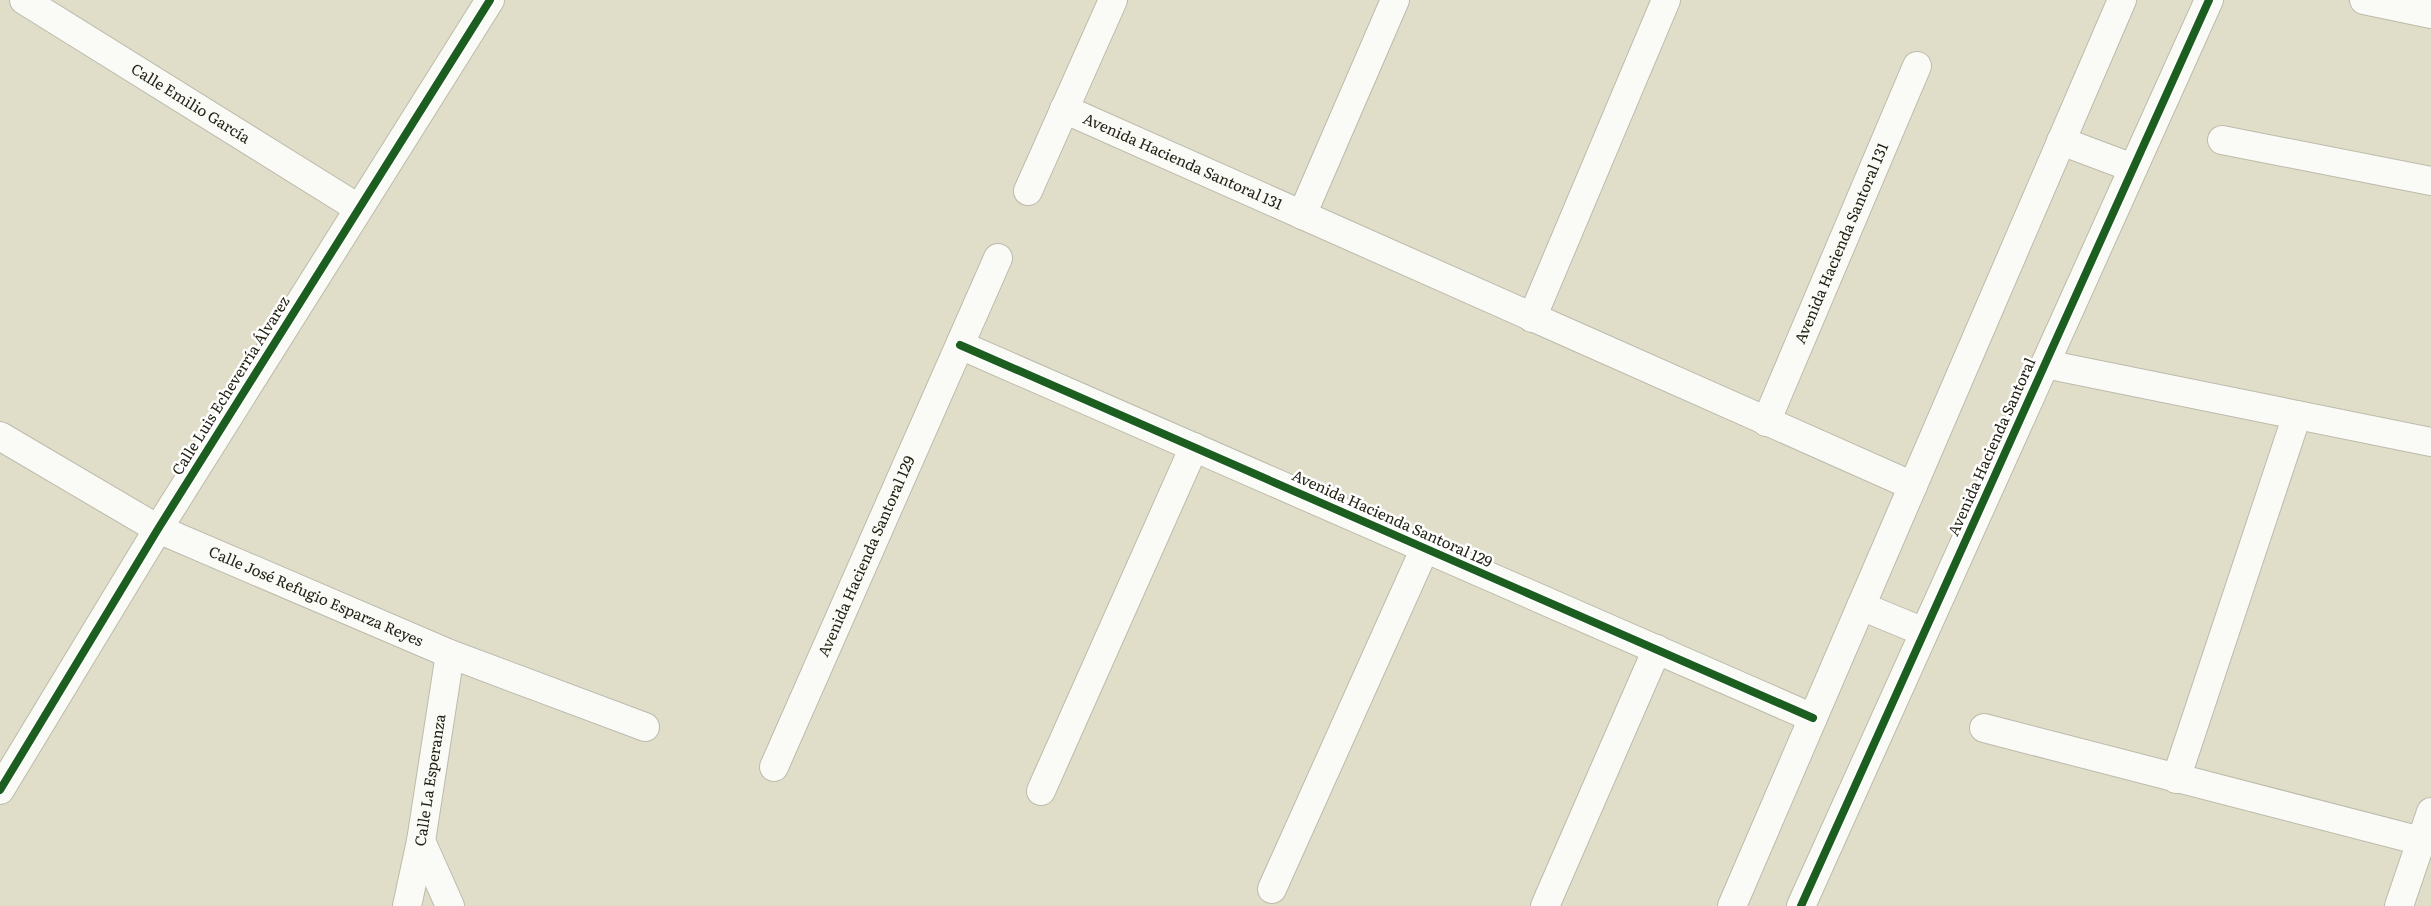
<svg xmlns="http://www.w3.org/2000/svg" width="2431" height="906" font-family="Literata,serif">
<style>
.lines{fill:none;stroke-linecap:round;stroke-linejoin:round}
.minor-casing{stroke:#bdbbab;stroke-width:30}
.tertiary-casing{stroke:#bdbbab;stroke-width:30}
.minor{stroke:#fafaf7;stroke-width:28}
.tertiary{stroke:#fafaf7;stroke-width:28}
.cycleway-casing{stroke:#fff;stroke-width:11}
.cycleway{stroke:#1b5e20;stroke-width:8}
.labels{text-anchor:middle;stroke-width:5;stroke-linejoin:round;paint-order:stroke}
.street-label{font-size:15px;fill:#201f11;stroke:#fff}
</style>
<rect width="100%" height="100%" fill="#e0ddc9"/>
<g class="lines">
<defs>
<g id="minor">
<path id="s1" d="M24,0L358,208"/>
<path d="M2364,0L2431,14"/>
<path id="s2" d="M1064,109L1913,486"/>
<path d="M2222,140L2431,181"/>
<path d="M1028,191L1113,0"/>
<path d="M1302,215L1395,0"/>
<path d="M1532,318L1666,0"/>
<path d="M960,345L1813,718"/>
<path d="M2045,364L2431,442"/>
<path id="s3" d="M1766,422L1917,66"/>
<path id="s4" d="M0,436L158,529L450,654L645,727"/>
<path d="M1984,728L2421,841"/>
<path id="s5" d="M774,767L998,258"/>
<path d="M2176,779L2297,415"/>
<path d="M0,790L158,529L490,0"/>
<path d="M1041,791L1194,447"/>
<path d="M421,841L450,906"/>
<path d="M1272,889L1425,548"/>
<path id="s6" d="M407,906L421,841L450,654"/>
<path d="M1545,906L1657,649"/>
<path d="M2399,906L2431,812"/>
</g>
<g id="tertiary">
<path d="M2061,141L2133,168"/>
<path d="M1861,606L1924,632"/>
<path d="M1732,906L2122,0"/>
<path d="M1801,906L2209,0"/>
</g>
</defs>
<use href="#minor" class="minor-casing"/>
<use href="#tertiary" class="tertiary-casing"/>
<use href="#minor" class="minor"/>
<use href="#tertiary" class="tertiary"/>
<defs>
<g id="cycleway">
<path d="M960,345L1813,718"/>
<path d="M0,790L158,529L490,0"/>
<path d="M1801,906L2209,0"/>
</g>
</defs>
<use href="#cycleway" class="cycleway-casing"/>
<use href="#cycleway" class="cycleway"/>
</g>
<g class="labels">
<g class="street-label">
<text dy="5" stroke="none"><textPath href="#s1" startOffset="196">Calle Emilio García</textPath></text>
<text dy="5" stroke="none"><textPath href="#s2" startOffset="130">Avenida Hacienda Santoral 131</textPath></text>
<text dy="5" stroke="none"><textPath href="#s3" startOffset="194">Avenida Hacienda Santoral 131</textPath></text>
<text transform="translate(231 386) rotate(-58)" y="5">Calle Luis Echeverría Álvarez</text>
<text transform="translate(1992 447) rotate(-66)" y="5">Avenida Hacienda Santoral</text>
<text transform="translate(1392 519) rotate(24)" y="5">Avenida Hacienda Santoral 129</text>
<text dy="5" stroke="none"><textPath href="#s5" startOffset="230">Avenida Hacienda Santoral 129</textPath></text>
<text dy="5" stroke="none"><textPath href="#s4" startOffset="355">Calle José Refugio Esparza Reyes</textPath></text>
<text dy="5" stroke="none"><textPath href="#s6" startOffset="128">Calle La Esperanza</textPath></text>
</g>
</g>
</svg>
